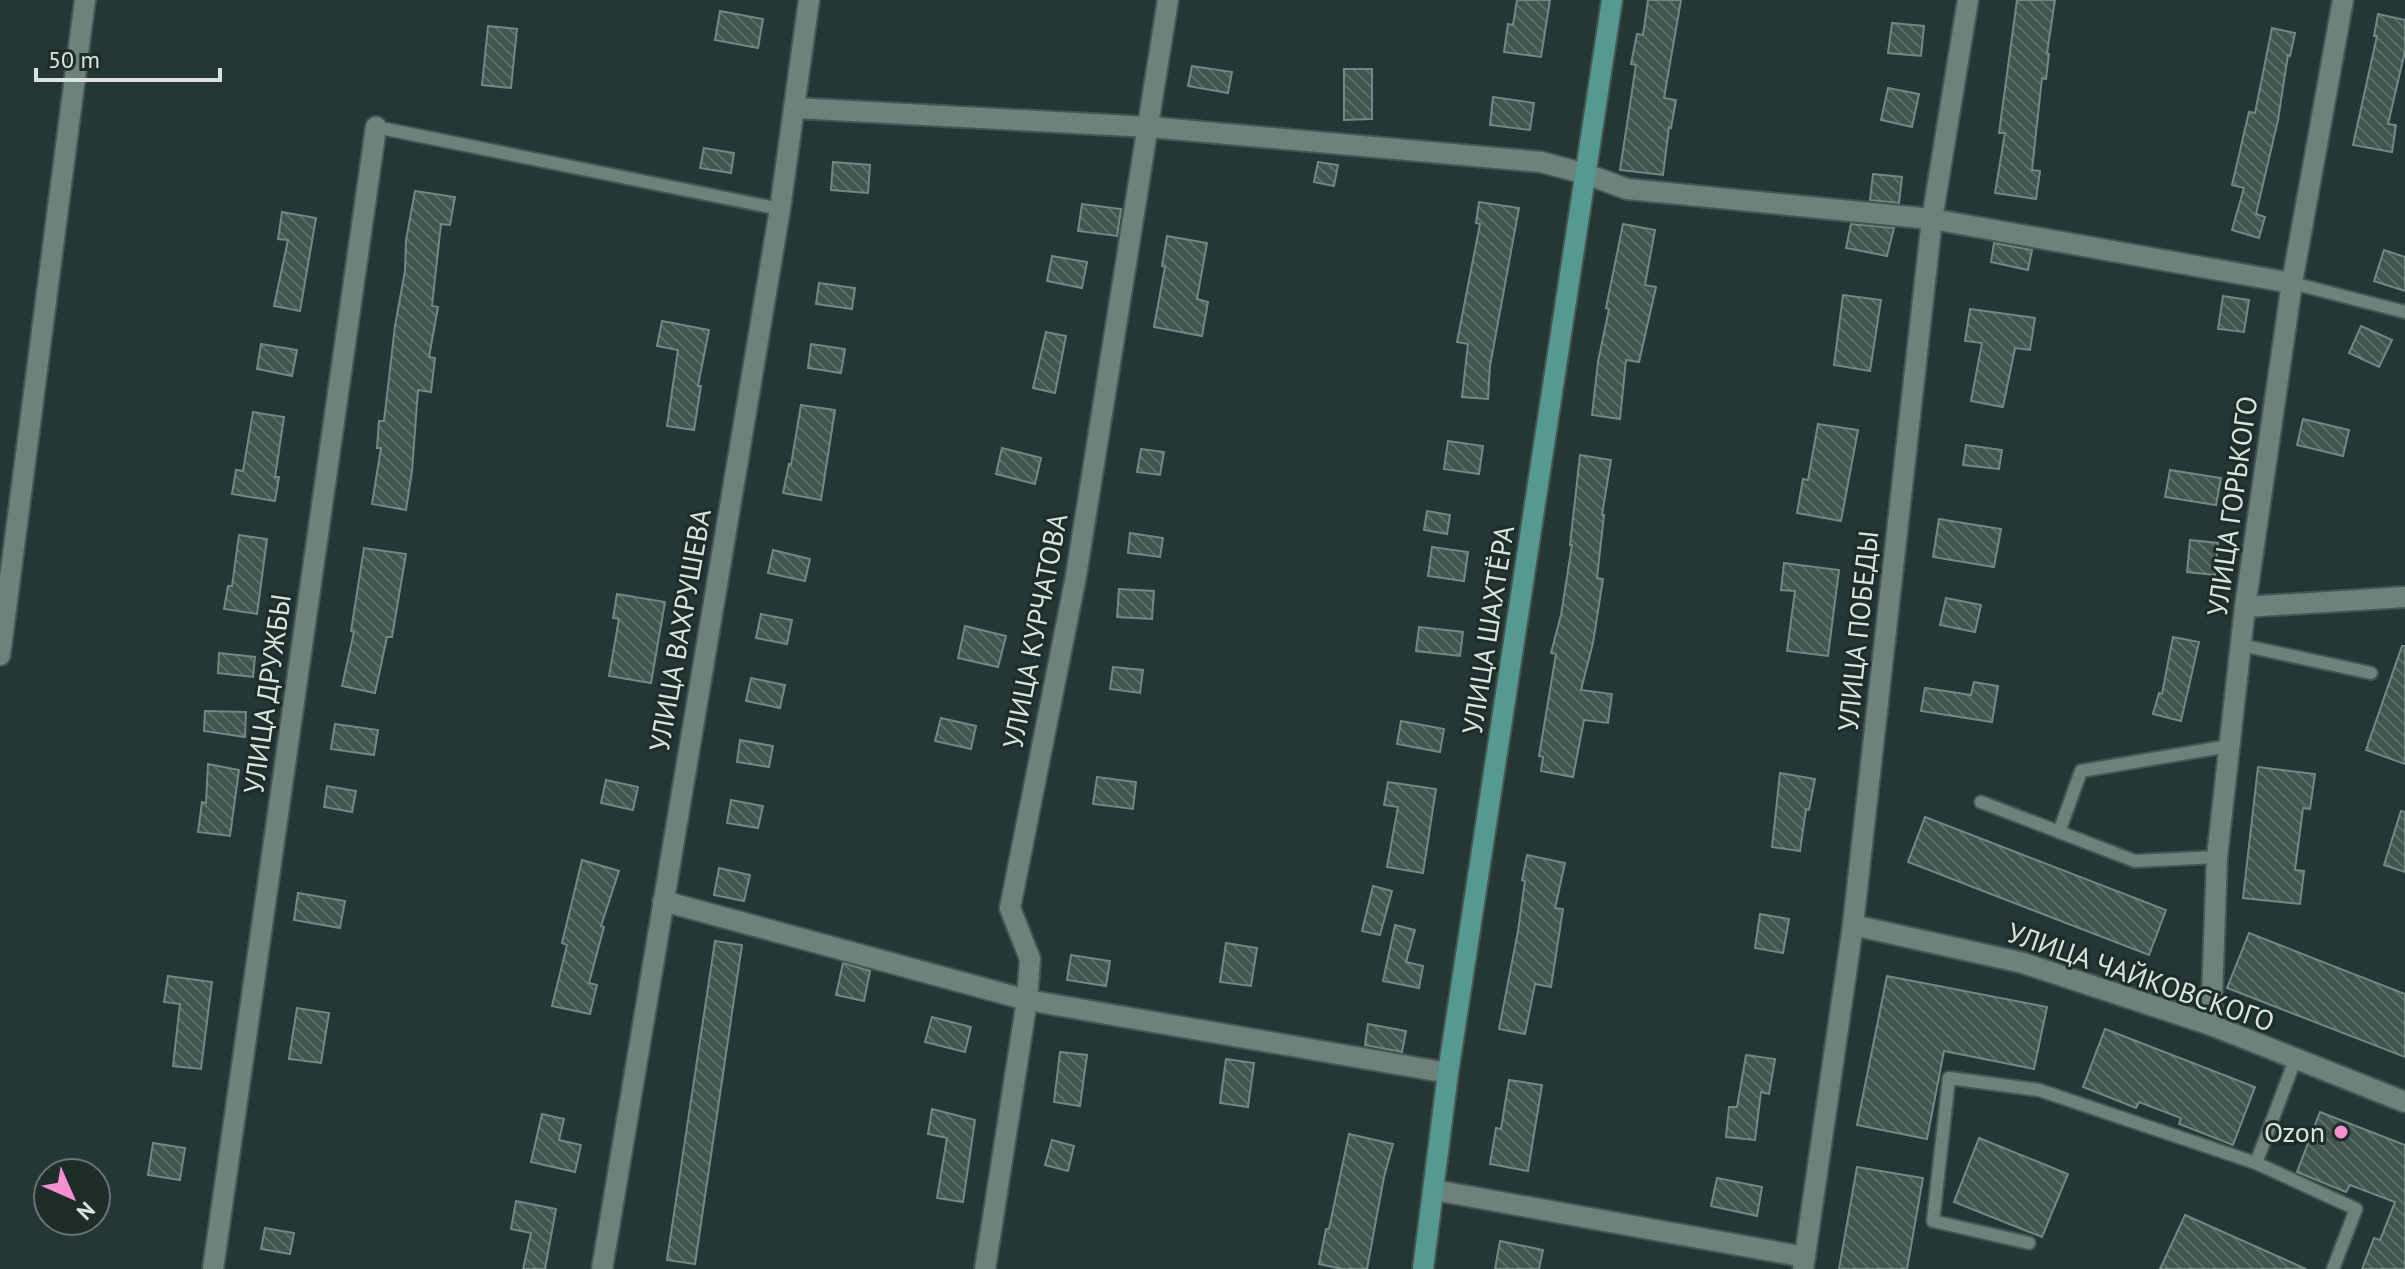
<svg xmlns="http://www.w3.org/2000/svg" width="2405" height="1269" font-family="'PT Sans',sans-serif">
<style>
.building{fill:url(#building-back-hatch);stroke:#748883;stroke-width:2}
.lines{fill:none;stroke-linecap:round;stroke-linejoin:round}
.lane-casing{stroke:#465552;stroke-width:16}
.street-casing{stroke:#465552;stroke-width:24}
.secondary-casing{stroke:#465552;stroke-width:24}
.lane{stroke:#6d817d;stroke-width:12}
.street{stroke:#6d817d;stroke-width:20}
.secondary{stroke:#549a90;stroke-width:20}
.poi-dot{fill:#f690d0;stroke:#1c2d2a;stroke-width:3}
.labels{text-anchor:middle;stroke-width:6;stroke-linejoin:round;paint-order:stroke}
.street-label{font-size:28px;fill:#d9e4e1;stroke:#1c2d2a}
.poi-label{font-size:28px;fill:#d9e4e1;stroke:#1c2d2a;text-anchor:end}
</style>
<defs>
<pattern id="building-back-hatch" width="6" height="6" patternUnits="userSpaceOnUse" patternTransform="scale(2)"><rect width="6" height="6" fill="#415450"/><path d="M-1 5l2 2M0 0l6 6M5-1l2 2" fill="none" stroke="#5c6c69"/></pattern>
</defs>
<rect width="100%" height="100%" fill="#253734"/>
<g class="building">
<path d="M1517,0H1550L1541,57L1504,52L1508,24L1513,25Z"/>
<path d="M1648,0H1681L1664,98L1676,100L1671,128L1669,127L1663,175L1620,170L1636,65L1631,64L1637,34L1643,35Z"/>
<path d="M2017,0H2055L2047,53L2049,54L2046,79L2042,78L2032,170L2040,171L2036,199L1995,193L2005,133H1999Z"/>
<path d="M720,11L763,19L758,48L715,40Z"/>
<path d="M2378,14L2405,20V51L2388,124L2396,125L2392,152L2353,145L2377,36H2374Z"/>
<path d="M1892,23L1924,26L1921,56L1888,53Z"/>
<path d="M488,26L517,29L511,88L482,85Z"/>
<path d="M2272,28L2295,33L2290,56L2288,55L2278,120L2256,214L2265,217L2259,238L2232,230L2244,188L2232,185L2249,112L2255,113Z"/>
<path d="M1192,66L1232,72L1228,93L1188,86Z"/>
<path d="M1344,69H1372V119L1344,120Z"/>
<path d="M1888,88L1919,94L1912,127L1881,120Z"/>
<path d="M1493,97L1534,103L1530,130L1490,125Z"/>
<path d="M704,148L734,153L731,173L700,168Z"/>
<path d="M833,162L870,165L868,193L831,190Z"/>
<path d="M1318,162L1338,165L1334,186L1314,182Z"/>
<path d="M1873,174L1902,177L1899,203L1870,200Z"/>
<path d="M415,191L455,197L450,225L441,224L432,306L438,307L429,357L435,358L431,392L418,390L412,471L406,510L372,504L381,448H377L379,421H384L395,326L405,271L406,240Z"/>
<path d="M1479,202L1519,208L1490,366L1488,399L1462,397L1468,344L1457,342L1480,224L1476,223Z"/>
<path d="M1082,204L1121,209L1117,236L1078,231Z"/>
<path d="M282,212L316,218L300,311L274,306L288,240L278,239Z"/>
<path d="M1623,224L1655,230L1645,285L1656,287L1639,362L1626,360L1620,419L1592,415L1598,362L1609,309L1606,308Z"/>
<path d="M1851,224L1894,228L1887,256L1846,248Z"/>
<path d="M1167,236L1207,243L1197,299L1208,302L1202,336L1154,327L1165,267L1162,266Z"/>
<path d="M1994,243L2032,250L2028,270L1991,262Z"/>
<path d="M2384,250L2405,257V291L2374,281Z"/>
<path d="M1052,256L1087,262L1082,288L1047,281Z"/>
<path d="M819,283L855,288L852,309L816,304Z"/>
<path d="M1843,295L1881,300L1870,371L1834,365Z"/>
<path d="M2223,296L2249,300L2244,332L2218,329Z"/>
<path d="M1970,309L2035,318L2030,350L2015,348L2003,407L1971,401L1982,343L1965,341Z"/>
<path d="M662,321L709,330L698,386H701L694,430L667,426L678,350L657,346Z"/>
<path d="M2361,326L2392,340L2379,367L2349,353Z"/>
<path d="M1046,332L1066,336L1055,393L1033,388Z"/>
<path d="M261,344L297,350L292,376L257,369Z"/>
<path d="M811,344L845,349L841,373L808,368Z"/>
<path d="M801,405L835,410L821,500L783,493L789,464L791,465Z"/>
<path d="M253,412L284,417L275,477H279L275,501L232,494L236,470L243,471Z"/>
<path d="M2303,419L2349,430L2343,456L2297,445Z"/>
<path d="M1818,424L1858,430L1841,521L1797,513L1803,479L1808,480Z"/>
<path d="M1448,441L1483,446L1479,474L1444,469Z"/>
<path d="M1966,445L2002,450L1999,469L1963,465Z"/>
<path d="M1002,448L1041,458L1035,484L996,474Z"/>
<path d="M1141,449L1164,452L1160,475L1137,472Z"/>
<path d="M1580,455L1611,460L1602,515H1604L1597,578L1603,579L1593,643L1581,690L1612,694L1608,723L1584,720L1573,777L1541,771L1543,757L1539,756L1556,654L1551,653L1561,615L1572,545H1570Z"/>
<path d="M2170,470L2221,478L2216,505L2165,497Z"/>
<path d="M1427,511L1450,515L1447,534L1424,530Z"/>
<path d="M1939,519L2001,529L1994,567L1933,557Z"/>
<path d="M1130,533L1163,538L1160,557L1128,553Z"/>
<path d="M239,535L267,539L257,614L224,609L228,586H232Z"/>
<path d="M2190,540L2218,543L2215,575L2187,572Z"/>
<path d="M1432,547L1468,552L1464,581L1428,576Z"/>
<path d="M364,548L406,554L392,637H387L375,693L342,686L354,632L351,631Z"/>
<path d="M773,550L810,559L805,581L768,573Z"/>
<path d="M1784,563L1839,570L1828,656L1787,651L1795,591L1781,590Z"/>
<path d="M1119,589L1154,591L1152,619L1117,617Z"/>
<path d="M617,594L665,602L651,683L609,676L619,619L613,618Z"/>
<path d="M1946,598L1981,605L1975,632L1940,625Z"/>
<path d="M761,614L792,620L787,644L756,638Z"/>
<path d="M965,626L1006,636L998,667L958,658Z"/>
<path d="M1419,627L1463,632L1460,656L1416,651Z"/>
<path d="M2173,637L2199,642L2181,721L2153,714L2159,693L2162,694Z"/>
<path d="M2402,646H2405V764L2366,750Z"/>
<path d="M219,653L255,657L253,677L218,673Z"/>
<path d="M1113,667L1143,670L1140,693L1110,689Z"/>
<path d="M751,678L785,685L780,708L746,701Z"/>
<path d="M1974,682L1998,686L1992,722L1921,711L1925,688L1971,695Z"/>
<path d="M205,711L246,712L245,737L204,731Z"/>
<path d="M941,718L976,726L971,749L935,741Z"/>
<path d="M1401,721L1444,729L1440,752L1397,744Z"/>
<path d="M335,724L378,730L374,755L331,749Z"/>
<path d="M740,740L773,746L769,767L737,762Z"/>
<path d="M208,764L239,770L230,836L198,832L202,802L206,803Z"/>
<path d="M2258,767L2315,774L2310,809L2303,808L2295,870L2304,871L2300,904L2243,898Z"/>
<path d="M1780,773L1815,779L1809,810L1806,809L1800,851L1772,847Z"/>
<path d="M1097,777L1136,782L1133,809L1093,804Z"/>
<path d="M606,780L638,787L633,810L601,803Z"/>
<path d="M1388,782L1436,789L1423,873L1387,867L1398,807L1384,805Z"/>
<path d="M327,786L356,791L352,812L324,807Z"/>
<path d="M731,800L763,806L758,828L727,823Z"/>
<path d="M2401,811L2405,812V872L2384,865Z"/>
<path d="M1925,817L2166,910L2149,955L1908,862Z"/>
<path d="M1527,855L1565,863L1555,908L1563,909L1551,987L1535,984L1525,1034L1499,1029L1518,931L1525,881L1522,880Z"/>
<path d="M582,860L619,871L601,926L604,927L589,983L597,985L590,1014L552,1006L567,945L562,943Z"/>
<path d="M719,868L750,875L744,901L714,895Z"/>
<path d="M1373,886L1392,891L1380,935L1362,931Z"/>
<path d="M298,893L345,901L340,928L294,920Z"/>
<path d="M1760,914L1789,919L1783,953L1755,948Z"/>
<path d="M1395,925L1415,930L1406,962L1423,966L1419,988L1383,981Z"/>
<path d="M2249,933L2405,994V1057L2227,988Z"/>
<path d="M715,941L742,945L695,1264L667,1260Z"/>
<path d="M1226,943L1257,948L1251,986L1220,982Z"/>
<path d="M1071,955L1110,961L1106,986L1067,980Z"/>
<path d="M843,963L870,971L864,1001L836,995Z"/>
<path d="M168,976L212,982L201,1069L173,1066L180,1004L164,1002Z"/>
<path d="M1887,976L2047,1007L2034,1069L1944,1051L1927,1139L1857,1125Z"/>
<path d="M297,1008L329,1013L321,1063L289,1059Z"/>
<path d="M932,1017L971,1027L965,1052L925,1042Z"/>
<path d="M1368,1024L1406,1031L1402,1052L1365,1045Z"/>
<path d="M2105,1029L2255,1087L2233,1145L2179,1124L2181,1118L2139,1102L2136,1108L2083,1087Z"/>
<path d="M1060,1052L1087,1055L1080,1106L1054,1102Z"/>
<path d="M1746,1055L1775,1059L1769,1094L1761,1092L1755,1140L1726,1137L1729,1107H1737Z"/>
<path d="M1226,1059L1254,1063L1248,1107L1220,1103Z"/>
<path d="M1509,1080L1542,1085L1528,1171L1490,1164L1496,1128L1501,1129Z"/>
<path d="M932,1109L975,1120L963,1202L937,1198L947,1138L928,1134Z"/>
<path d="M2320,1112L2405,1145V1269H2362L2374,1238L2380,1240L2395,1202L2350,1185L2346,1192L2297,1172Z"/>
<path d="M542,1114L564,1119L559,1140L581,1145L575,1172L531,1162Z"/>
<path d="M1349,1134L1393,1144L1384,1177L1367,1269H1342L1319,1264L1326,1229H1329Z"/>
<path d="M1979,1138L2068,1174L2042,1237L1954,1202Z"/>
<path d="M1052,1140L1074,1146L1068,1171L1045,1165Z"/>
<path d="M153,1143L185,1148L180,1180L148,1175Z"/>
<path d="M1857,1167L1923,1178L1907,1269H1839Z"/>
<path d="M1717,1178L1762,1187L1757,1216L1711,1206Z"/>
<path d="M516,1201L556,1209L545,1269H523L531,1233L511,1229Z"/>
<path d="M2185,1215L2306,1269H2160Z"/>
<path d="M265,1228L294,1233L290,1254L261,1249Z"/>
<path d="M1500,1241L1543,1250L1539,1269H1495Z"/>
</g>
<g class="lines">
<defs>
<g id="lane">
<path d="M376,127L780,209"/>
<path d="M2292,283L2405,312"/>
<path d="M2241,645L2371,673"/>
<path d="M1981,802L2135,861L2217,857"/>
<path d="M2059,832L2081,771L2229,746"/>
<path d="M2256,1163L2295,1060"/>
<path d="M2029,1243L1933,1221L1949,1078L2039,1090L2256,1163L2356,1209L2333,1269"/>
</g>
<g id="street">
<path d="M795,108L1149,127L1541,162L1586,174L1627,189L1932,219L2292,283"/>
<path d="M2245,607L2405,597"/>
<path d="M0,655L85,0"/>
<path d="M663,901L1027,1000L1448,1073"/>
<path d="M1853,925L2023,963L2211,1025L2405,1102"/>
<path d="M2211,1025L2217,857L2245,607L2292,283L2343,0"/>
<path d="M1434,1190L1805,1257"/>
<path d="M213,1269L376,127"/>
<path d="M602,1269L780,209L809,0"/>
<path d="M985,1269L1027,1000L1030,959L1010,908L1076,576L1168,0"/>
<path d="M1803,1269L1853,925L1932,219L1968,0"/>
</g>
<path id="secondary" d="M1423,1269L1448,1073L1612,0"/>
</defs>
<use href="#lane" class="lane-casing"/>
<use href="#street" class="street-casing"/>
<use href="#secondary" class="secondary-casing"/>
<use href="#lane" class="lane"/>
<use href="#street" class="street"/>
<use href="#secondary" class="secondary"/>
</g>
<circle class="poi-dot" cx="2341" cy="1132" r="8"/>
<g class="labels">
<g class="street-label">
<text transform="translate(2232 506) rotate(-82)" y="10">УЛИЦА ГОРЬКОГО</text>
<text transform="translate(680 630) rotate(-80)" y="10">УЛИЦА ВАХРУШЕВА</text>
<text transform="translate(1488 630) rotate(-81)" y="10">УЛИЦА ШАХТЁРА</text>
<text transform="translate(1035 631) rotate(-79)" y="10">УЛИЦА КУРЧАТОВА</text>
<text transform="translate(1858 631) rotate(-84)" y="10">УЛИЦА ПОБЕДЫ</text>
<text transform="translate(267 694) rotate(-82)" y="10">УЛИЦА ДРУЖБЫ</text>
<text transform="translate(2141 977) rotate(19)" y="10">УЛИЦА ЧАЙКОВСКОГО</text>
</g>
<g class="poi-label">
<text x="2325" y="1142">Ozon</text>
</g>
</g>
<g transform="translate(72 1197) rotate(135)"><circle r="38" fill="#1c2d2a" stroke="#687673" stroke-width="2"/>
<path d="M0-6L14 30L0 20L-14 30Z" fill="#f690d0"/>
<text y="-12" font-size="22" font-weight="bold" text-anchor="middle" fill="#d9e4e1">N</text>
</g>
<path d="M36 68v12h184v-12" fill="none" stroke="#d9e4e1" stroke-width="4"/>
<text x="48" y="68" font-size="24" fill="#d9e4e1" stroke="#1c2d2a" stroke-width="6" paint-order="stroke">50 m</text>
</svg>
